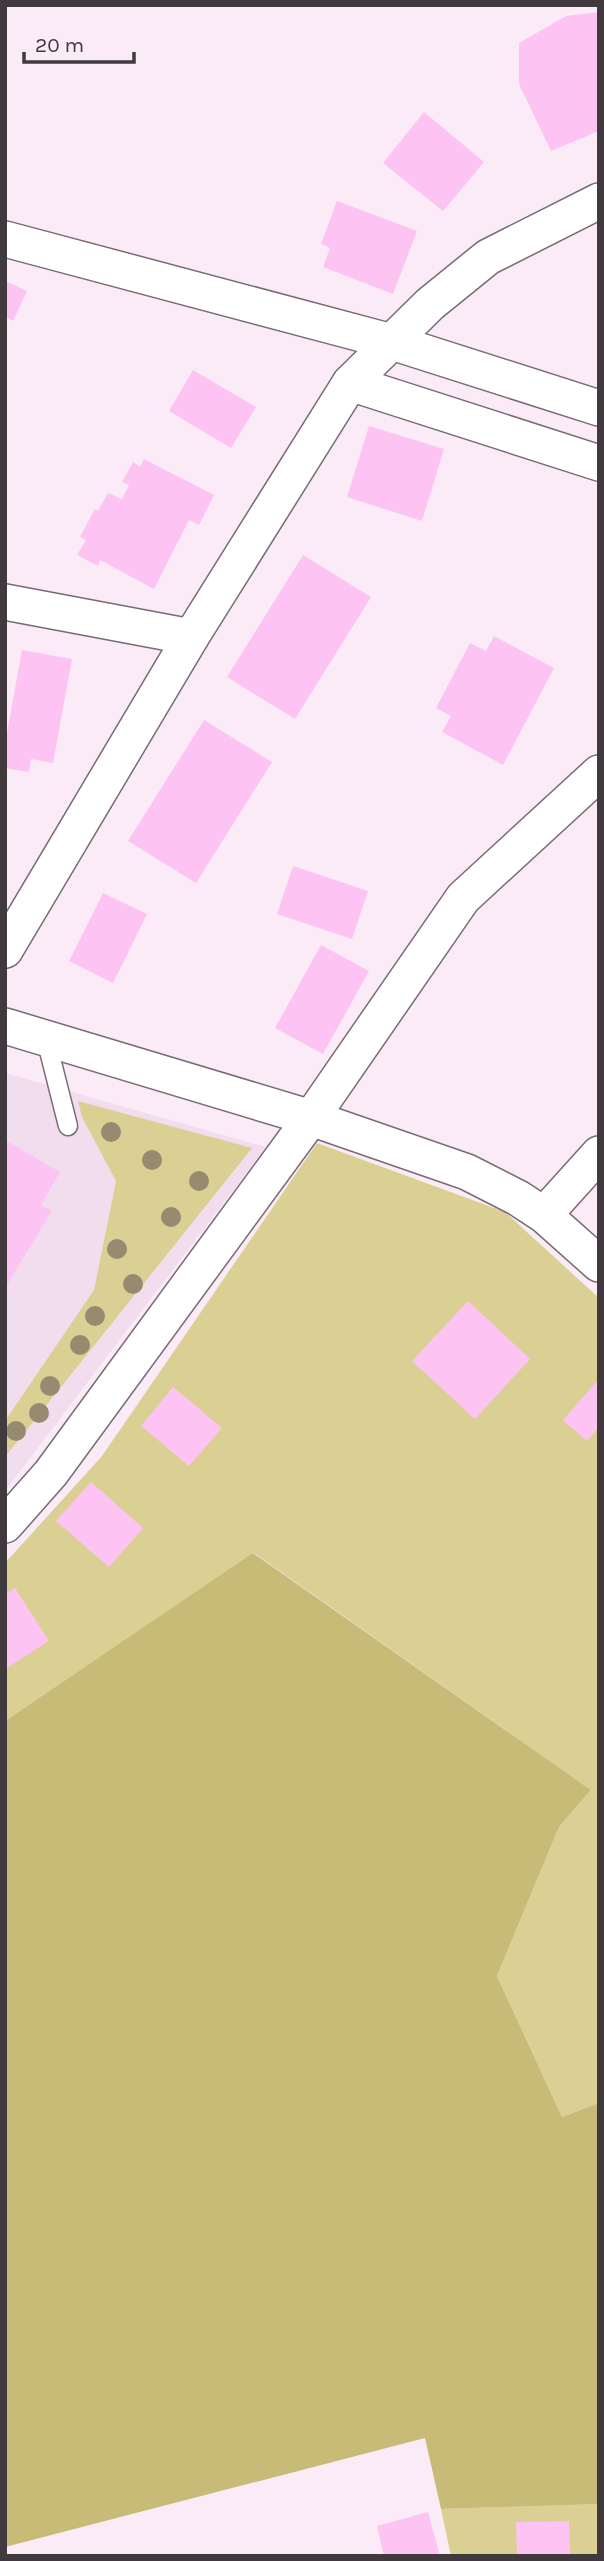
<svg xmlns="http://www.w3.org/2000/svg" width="604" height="2561" font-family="Karla,sans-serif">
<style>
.built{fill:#f2ddee}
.green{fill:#dbd094}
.forest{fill:#c7bb77}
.building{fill:#fdc4f3}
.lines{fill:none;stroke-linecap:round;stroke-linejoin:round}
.lane-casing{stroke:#786b75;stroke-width:21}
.street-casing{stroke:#786b75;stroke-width:38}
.lane{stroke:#fff;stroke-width:18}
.street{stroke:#fff;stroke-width:35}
.tree{fill:#968b71}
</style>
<rect width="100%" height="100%" fill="#faebf7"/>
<path class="built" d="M5,1073L266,1147L5,1491Z"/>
<g class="green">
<path d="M78,1101L252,1148L5,1457V1421L94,1290L116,1181L82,1117Z"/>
<path d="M317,1143L505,1212L599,1298V2103L562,2117L497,1976L559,1827L591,1790L254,1553L5,1721V1563L102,1456Z"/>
<path d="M599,2504V2556H451L441,2509Z"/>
</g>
<path class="forest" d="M253,1553L591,1790L559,1827L497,1976L562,2117L599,2103V2504L441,2509L425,2438L5,2547V1721Z"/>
<g class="building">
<path d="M599,12V131L551,151L519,84V43L566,16Z"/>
<path d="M424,112L484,162L443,211L383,163Z"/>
<path d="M337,201L417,231L393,294L323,267L330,248L321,244Z"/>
<path d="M5,281L27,291L13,321L5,317Z"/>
<path d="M193,370L256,407L231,448L169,411Z"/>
<path d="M369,426L444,449L422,521L347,497Z"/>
<path d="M144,459L214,495L199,525L189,520L154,589L100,560L98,566L77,555L86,540L80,537L95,509L98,511L108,493L122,499L129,485L122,482L133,462L140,467Z"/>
<path d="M303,555L371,597L295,719L227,677Z"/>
<path d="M494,636L554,668L503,765L442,732L451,716L436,708L470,643L486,651Z"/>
<path d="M22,650L72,659L53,763L31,759L29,772L5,768V744Z"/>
<path d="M204,720L272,762L196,883L128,841Z"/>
<path d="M293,866L368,891L352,939L277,914Z"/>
<path d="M103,893L147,914L113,983L69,961Z"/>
<path d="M321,945L369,971L323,1054L275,1028Z"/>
<path d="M5,1140L60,1172L41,1205L52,1211L5,1288Z"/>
<path d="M468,1301L530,1359L475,1419L412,1361Z"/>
<path d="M599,1379V1427L587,1441L563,1420Z"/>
<path d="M173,1387L222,1428L189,1466L141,1426Z"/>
<path d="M91,1482L143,1528L109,1567L56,1521Z"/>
<path d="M15,1588L49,1641L5,1669V1594Z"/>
<path d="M428,2512L440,2556H384L377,2526Z"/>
<path d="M569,2521L570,2556H517L516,2522Z"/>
</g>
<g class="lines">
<defs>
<path id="lane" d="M46,1039L68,1126"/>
<g id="street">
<path d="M5,239L392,342L599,408"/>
<path d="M350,383L599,463"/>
<path d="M5,602L191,637"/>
<path d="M5,950L191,637L350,383L430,304L488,257L599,201"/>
<path d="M5,1026L311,1118L467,1172L518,1198L544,1215L599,1264"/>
<path d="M544,1215L599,1154"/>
<path d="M5,1525L51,1473L311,1118L463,898L599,773"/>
</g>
</defs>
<use href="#lane" class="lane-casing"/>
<use href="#street" class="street-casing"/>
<use href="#lane" class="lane"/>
<use href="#street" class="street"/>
</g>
<g class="tree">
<circle cx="111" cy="1132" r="10"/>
<circle cx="152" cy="1160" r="10"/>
<circle cx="199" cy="1181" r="10"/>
<circle cx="171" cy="1217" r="10"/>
<circle cx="117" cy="1249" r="10"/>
<circle cx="133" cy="1284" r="10"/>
<circle cx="95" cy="1316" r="10"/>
<circle cx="80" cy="1345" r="10"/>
<circle cx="50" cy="1386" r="10"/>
<circle cx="39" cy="1413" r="10"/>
<circle cx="16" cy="1431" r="10"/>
</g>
<rect width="604" height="2561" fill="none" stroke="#403a3f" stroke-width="14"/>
<path d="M24 52v10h110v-10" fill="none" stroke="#403a3f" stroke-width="3.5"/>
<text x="35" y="52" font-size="21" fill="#403a3f" stroke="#faebf7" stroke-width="5" paint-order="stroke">20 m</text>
</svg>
